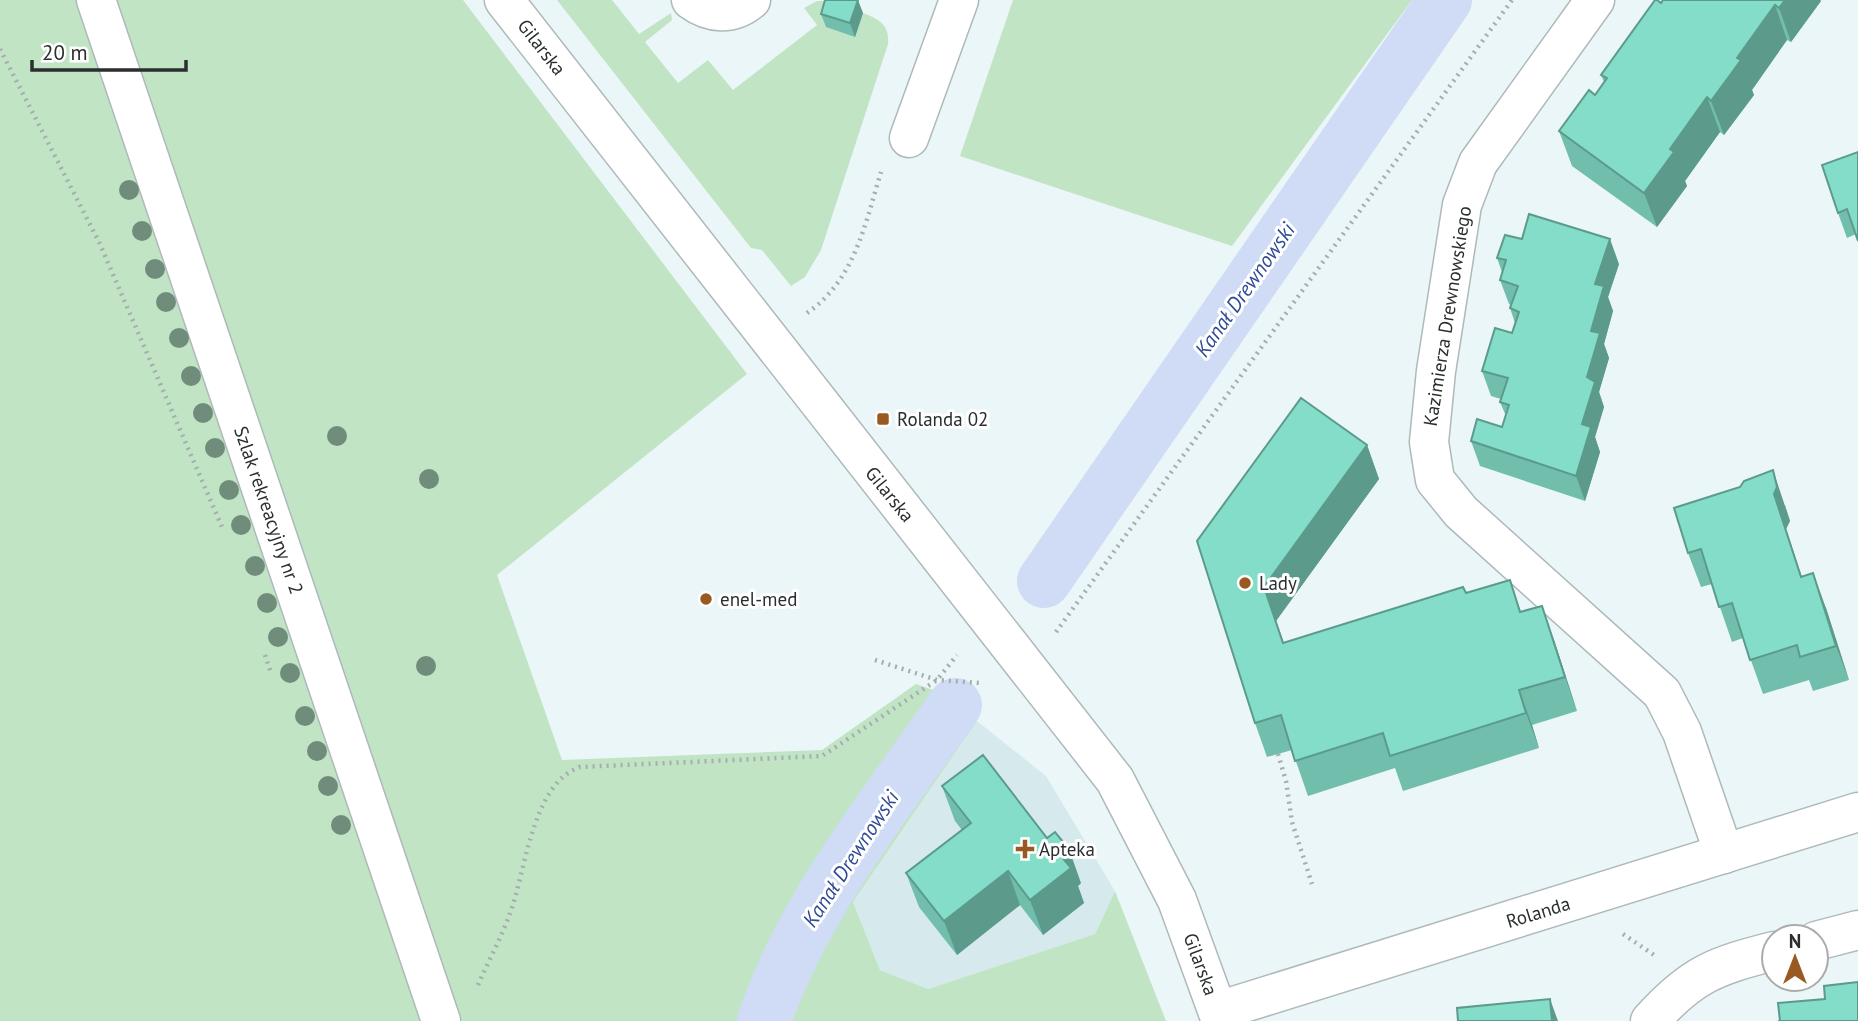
<svg xmlns="http://www.w3.org/2000/svg" width="1858" height="1021" font-family="'PT Sans',sans-serif">
<style>
.built{fill:#d6eaed}
.green{fill:#c1e4c5}
.lines{fill:none;stroke-linecap:round;stroke-linejoin:round}
.canal{stroke:#d0dcf5;stroke-width:54}
.minor-casing{stroke:#afb9ba;stroke-width:41}
.path{stroke:#a5adaf;stroke-width:4.5;stroke-dasharray:2 5;stroke-linecap:butt}
.minor{stroke:#fff;stroke-width:38}
.tree{fill:#708d7c}
.wall{fill:#71beac}
.shaded-wall{fill:#5c9b8c}
.building{fill:#83ddc8;stroke:#5c9b8c;stroke-width:2}
.poi-dot{fill:#985a20;stroke:#fff;stroke-width:2.5}
.labels{text-anchor:middle;stroke-width:6;stroke-linejoin:round;paint-order:stroke}
.street-label{font-size:19px;fill:#2a2e2f;stroke:#fff}
.poi-label{font-size:19px;fill:#2a2e2f;stroke:#fff;text-anchor:start}
.water-label{font-size:21px;font-style:italic;fill:#2f4b93;stroke:#fff}
</style>
<rect width="100%" height="100%" fill="#ebf6f8"/>
<path class="built" d="M977,721L1046,776L1115,891L1095,934L928,989L880,970L853,902Z"/>
<g class="green">
<path d="M0,0H84L428,1021H0Z"/>
<path d="M109,0H463L747,374L497,575L562,760L822,750L916,684L953,697L977,721L853,902L880,970L928,989L1095,934L1115,891L1166,1021H454Z"/>
<path d="M557,0H612L639,34L671,13L672,20L645,42L678,83L708,60L733,90L817,25L804,8L817,1H826L854,36L863,13C879,19 890,25 888,44L821,250L805,277L791,286L762,250L751,248Z"/>
<path d="M1013,0H1412L1232,246L960,156Z"/>
</g>
<g class="lines">
<g class="canal">
<path d="M1044,581L1445,0"/>
<path d="M764,1021C804,904 885,806 955,705"/>
</g>
<defs>
<g id="minor">
<path d="M96,0L441,1021"/>
<path d="M504,0L1115,780L1177,900L1221,1021"/>
<path d="M691,0C710,14 732,16 751,0"/>
<path d="M1595,0L1478,163L1462,205L1436,371L1429,442L1435,480L1461,512L1662,693L1682,732L1724,854"/>
<path d="M909,138L959,0"/>
<path d="M1816,941L1858,930"/>
<path d="M1218,1011L1858,812"/>
<path d="M1650,1021C1692,974 1715,966 1774,951"/>
</g>
</defs>
<use href="#minor" class="minor-casing"/>
<g class="path">
<path d="M0,49L99,242L222,527"/>
<path d="M807,313C855,280 865,224 881,172"/>
<path d="M1056,632L1512,0"/>
<path d="M265,655L271,673"/>
<path d="M875,660L937,680L979,683"/>
<path d="M1278,754L1286,781L1292,822L1312,884"/>
<path d="M1623,934L1654,955"/>
<path d="M478,985C488,962 500,940 509,916C526,873 531,784 580,767L822,756L937,680L957,655"/>
</g>
<use href="#minor" class="minor"/>
</g>
<g class="tree">
<circle cx="129" cy="190" r="10"/>
<circle cx="142" cy="231" r="10"/>
<circle cx="155" cy="269" r="10"/>
<circle cx="166" cy="302" r="10"/>
<circle cx="179" cy="338" r="10"/>
<circle cx="191" cy="376" r="10"/>
<circle cx="203" cy="413" r="10"/>
<circle cx="337" cy="436" r="10"/>
<circle cx="215" cy="448" r="10"/>
<circle cx="429" cy="479" r="10"/>
<circle cx="229" cy="490" r="10"/>
<circle cx="241" cy="525" r="10"/>
<circle cx="255" cy="566" r="10"/>
<circle cx="267" cy="603" r="10"/>
<circle cx="278" cy="637" r="10"/>
<circle cx="426" cy="666" r="10"/>
<circle cx="290" cy="673" r="10"/>
<circle cx="305" cy="716" r="10"/>
<circle cx="317" cy="751" r="10"/>
<circle cx="328" cy="786" r="10"/>
<circle cx="341" cy="825" r="10"/>
</g>
<g class="wall">
<path d="M1663,0H1820L1821,1L1791,42L1787,40L1752,90L1754,95L1724,135L1720,132L1685,181L1687,186L1657,227L1572,166L1559,131L1595,95L1604,82L1601,75Z"/>
<path d="M863,13L855,37L826,27L821,14Z"/>
<path d="M1858,152L1856,234L1847,238L1838,213Z"/>
<path d="M1497,258L1619,264L1608,297L1613,311L1604,344L1609,358L1599,392L1604,407L1595,437L1600,452L1585,501L1480,466L1471,441L1502,427L1506,416L1500,402L1501,399L1491,396L1482,371L1512,333L1515,323L1510,308L1511,305L1509,304L1500,280L1502,272Z"/>
<path d="M1367,445L1379,479L1276,621L1284,643L1510,580L1521,612L1554,640L1577,711L1532,725L1539,748L1403,791L1395,768L1308,796L1292,750L1267,757L1255,723L1197,541Z"/>
<path d="M1785,505L1790,521L1786,529L1802,577L1826,608L1849,680L1813,691L1809,680L1763,694L1743,638L1732,642L1712,584L1701,587L1688,553Z"/>
<path d="M942,786L1081,883L1078,886L1084,903L1043,935L1020,905L957,955L919,907L906,873L962,830L955,821Z"/>
</g>
<g class="shaded-wall">
<path d="M858,0L863,13L855,37L850,23Z"/>
<path d="M1785,0H1820L1821,1L1791,42L1779,8Z"/>
<path d="M1775,5L1787,40L1752,90L1754,95L1724,135L1711,101L1737,58Z"/>
<path d="M1707,97L1720,132L1685,181L1687,186L1657,227L1644,193L1670,149Z"/>
<path d="M1610,239L1619,264L1608,297L1613,311L1604,344L1609,358L1599,392L1604,407L1595,437L1600,452L1585,501L1576,476L1595,284Z"/>
<path d="M1367,445L1379,479L1276,621L1295,678L1264,587Z"/>
<path d="M1773,470L1790,521L1786,529L1813,612L1774,494Z"/>
<path d="M1813,573L1826,608L1849,680L1836,646Z"/>
<path d="M1542,606L1554,640L1577,711L1565,677Z"/>
<path d="M1519,690L1532,725L1539,748L1526,713Z"/>
<path d="M1069,849L1081,883L1078,886L1084,903L1043,935L1030,900L1061,856Z"/>
<path d="M1008,871L1020,905L957,955L944,921Z"/>
<path d="M1550,999L1558,1021H1552Z"/>
</g>
<g class="building">
<path d="M825,0H858L850,23L821,14Z"/>
<path d="M1655,0H1657L1661,3L1663,0H1785L1779,8L1775,5L1737,58L1741,60L1711,101L1707,97L1670,149L1674,152L1644,193L1559,131L1589,90L1595,95L1607,78L1601,75Z"/>
<path d="M1858,152V241L1847,209L1838,213L1822,165Z"/>
<path d="M1529,214L1610,239L1595,284L1604,286L1591,331L1600,333L1587,377L1595,382L1582,424L1591,427L1576,476L1471,441L1477,419L1502,427L1509,405L1500,402L1508,378L1482,371L1495,328L1512,333L1519,312L1510,308L1518,286L1500,280L1506,260L1497,258L1505,235L1522,239Z"/>
<path d="M1301,398L1367,445L1264,587L1283,643L1463,587L1466,593L1510,580L1520,612L1542,606L1565,677L1519,690L1526,713L1390,756L1383,733L1295,761L1281,715L1255,723L1197,541Z"/>
<path d="M1773,470L1777,487L1774,494L1801,577L1813,573L1836,646L1800,657L1797,645L1750,660L1732,603L1719,607L1701,549L1688,553L1674,508L1740,487L1744,481Z"/>
<path d="M983,755L1047,838L1055,832L1069,849L1061,856L1071,868L1030,900L1008,871L944,921L906,873L971,823L942,786Z"/>
<path d="M1858,982V1021H1778H1780L1778,1003L1825,999L1824,986Z"/>
<path d="M1550,999L1552,1021H1458L1457,1008Z"/>
</g>
<g class="poi-dot">
<rect x="876" y="412" width="14" height="14" rx="3.5"/>
<circle cx="1245" cy="583" r="7"/>
<circle cx="706" cy="599" r="7"/>
<path d="M1021.5 838.5h7v7h7v7h-7v7h-7v-7h-7v-7h7z"/>
</g>
<g class="labels">
<g class="street-label">
<text transform="translate(542 47) rotate(52)" y="7">Gilarska</text>
<text transform="translate(1447 316) rotate(-81)" y="7">Kazimierza Drewnowskiego</text>
<text transform="translate(890 494) rotate(51)" y="7">Gilarska</text>
<text transform="translate(269 510) rotate(71)" y="7">Szlak rekreacyjny nr 2</text>
<text transform="translate(1538 912) rotate(-17)" y="7">Rolanda</text>
<text transform="translate(1201 964) rotate(70)" y="7">Gilarska</text>
</g>
<g class="poi-label">
<text x="897" y="426">Rolanda 02</text>
<text x="1259" y="590">Lady</text>
<text x="720" y="606">enel-med</text>
<text x="1039" y="856">Apteka</text>
</g>
<g class="water-label">
<text transform="translate(1245 290) rotate(-55)" y="7">Kanał Drewnowski</text>
<text transform="translate(851 859) rotate(-57)" y="7">Kanał Drewnowski</text>
</g>
</g>
<g transform="translate(1795 958)"><circle r="33" fill="#ffffff" stroke="#aaabac" stroke-width="2"/>
<path d="M0-5L12 26L0 18L-12 26Z" fill="#985a20"/>
<text y="-10" font-size="19" font-weight="bold" text-anchor="middle" fill="#2a2e2f">N</text>
</g>
<path d="M32 60v10h154v-10" fill="none" stroke="#2a2e2f" stroke-width="3.5"/>
<text x="42" y="60" font-size="21" fill="#2a2e2f" stroke="#ffffff" stroke-width="5" paint-order="stroke">20 m</text>
</svg>
